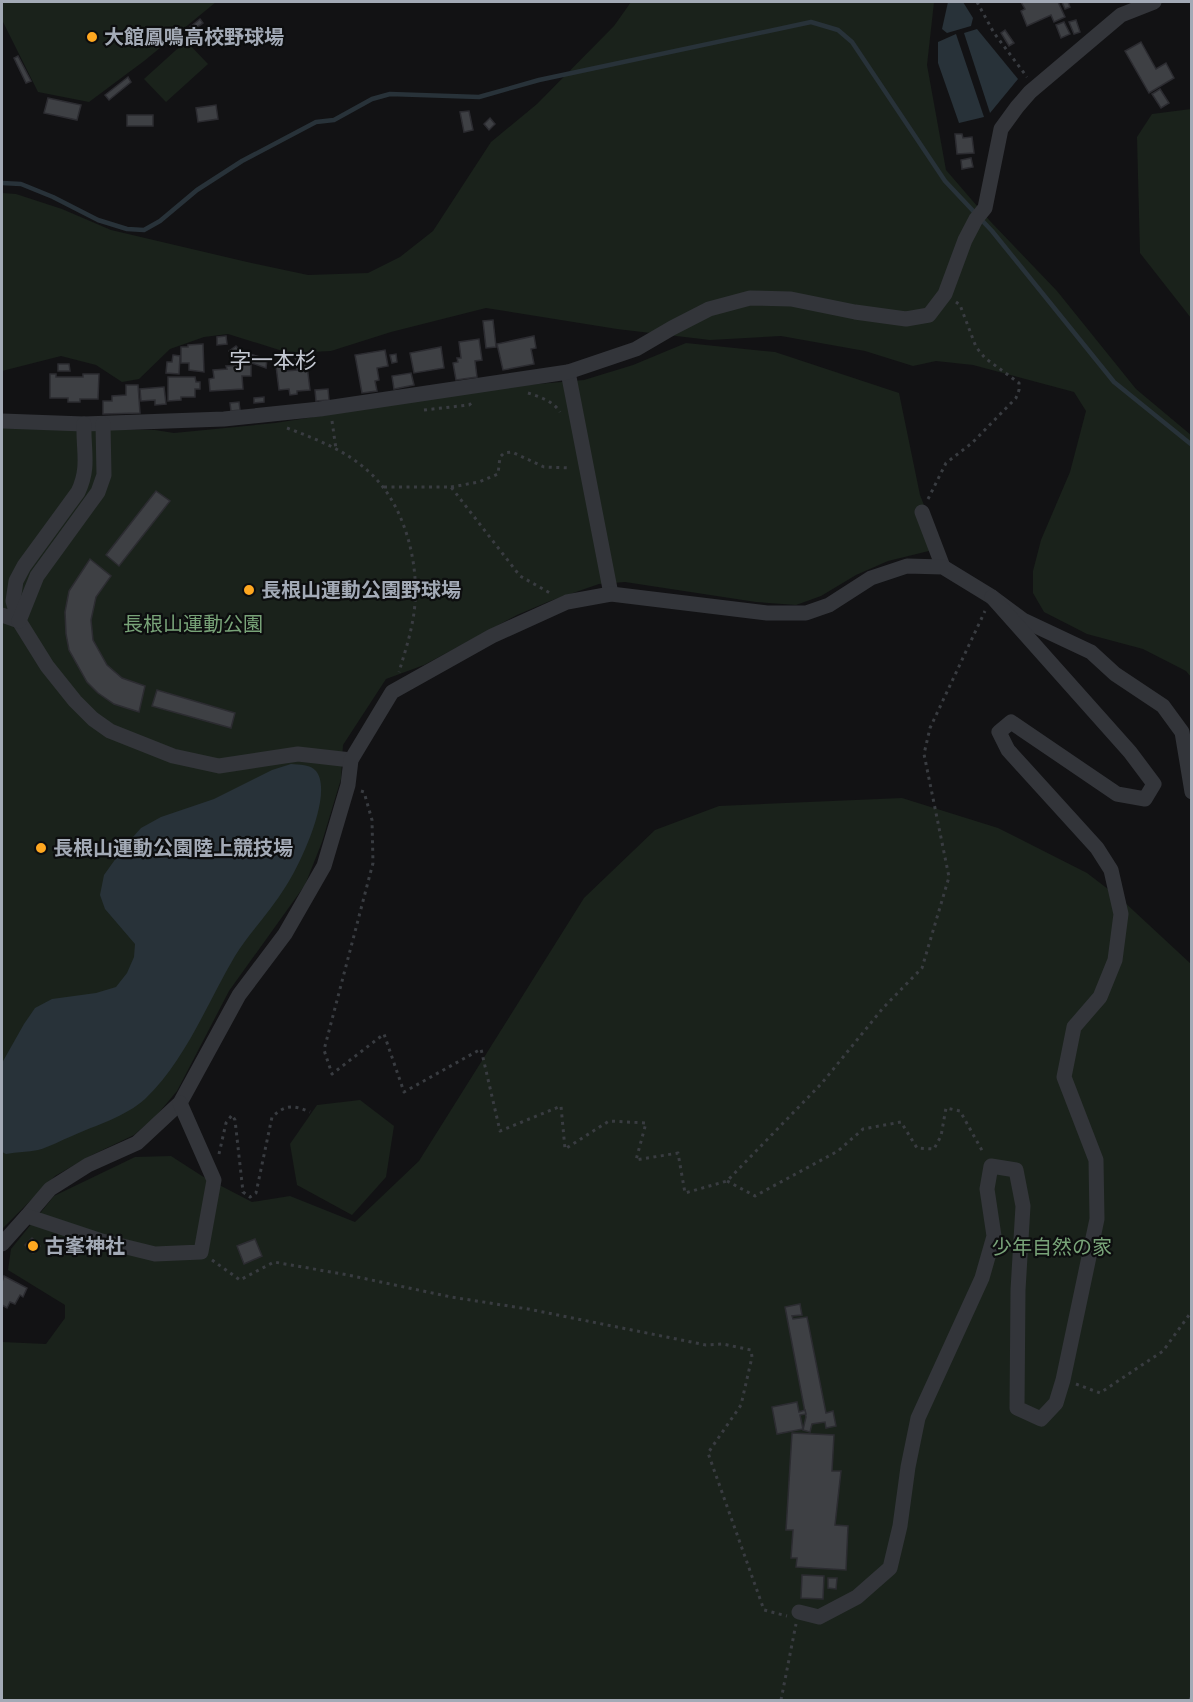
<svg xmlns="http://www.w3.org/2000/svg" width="1193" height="1702" font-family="Inter,'Noto Sans JP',sans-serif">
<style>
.green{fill:#1a221b}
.water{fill:#283239}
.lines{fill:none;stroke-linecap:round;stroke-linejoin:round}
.stream{stroke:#283239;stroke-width:4.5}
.building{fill:#3e4044;stroke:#2c2c31;stroke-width:1.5}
.path{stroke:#393c41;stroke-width:3;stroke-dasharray:3 4.5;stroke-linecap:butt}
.street{stroke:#33353a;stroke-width:15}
.poi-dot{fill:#ffa820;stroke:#0d0e0f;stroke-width:2}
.labels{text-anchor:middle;stroke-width:4.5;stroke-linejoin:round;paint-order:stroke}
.poi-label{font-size:20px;font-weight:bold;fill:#a3aab6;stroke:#0d0e0f;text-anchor:start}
.park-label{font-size:20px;fill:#78a378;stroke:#0d0e0f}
.quarter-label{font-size:22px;fill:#c4c8d2;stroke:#0d0e0f}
</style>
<rect width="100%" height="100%" fill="#121214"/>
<g class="green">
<path d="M2,2H216L144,61L89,102L38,92L2,20Z"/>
<path d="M631,2H934L927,65L946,170L990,221L1057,291L1136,389L1191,435V677L1186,671L1143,649L1087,634L1044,612L1033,593V571L1041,540L1070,472L1086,411L1074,392L973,365L936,361L913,366L865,351L781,336L710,340L617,329L486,308L391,332L331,351L289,353L228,334L204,337L170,349L139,379L122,382L96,365L61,356L2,371V193L16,194L62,209L111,230L247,262L308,275L368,273L400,257L433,231L491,142L537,104L614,26Z"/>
<path d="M186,41L208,64L166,102L144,79Z"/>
<path d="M1191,109H1192L1191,318L1140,253L1137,137L1152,114Z"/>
<path d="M686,343L775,352L899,393L920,495L941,548L888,561L856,575L821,596L796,605L756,602L625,582L599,584L550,601L517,615L424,665L386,679L343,745L341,779L322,842L305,885L229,991L177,1091L156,1116L134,1135L92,1155L55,1176L2,1229V428L155,430L174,433L275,423L515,386L584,380L633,365Z"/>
<path d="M902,798L998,828L1087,873L1121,899L1191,964V1700H2V1342L46,1344L65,1318V1305L8,1270L11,1249L54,1196L135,1157L171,1156L202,1176L252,1202L290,1196L355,1222L419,1161L584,898L655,830L719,806Z"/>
<path d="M360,1100L394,1126L386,1177L352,1215L297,1185L290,1144L317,1105Z"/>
</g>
<g class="water">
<path d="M948,2H963L973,18L971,26L947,33L942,29Z"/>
<path d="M977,29L1018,79L990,113L964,33Z"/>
<path d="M956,34L984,117L959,123L938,63V42Z"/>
<path d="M291,764C299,765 310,764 316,771C334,793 300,865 286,886C271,911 250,932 235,956C207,1003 186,1060 145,1099C125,1117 96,1125 72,1136C61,1140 50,1147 38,1150C28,1152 17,1152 6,1154L2,1152V1063L24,1024L35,1008L52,999L96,993L116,987L127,973L134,957L135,944L105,909L100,895L104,875L124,847L141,828L161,817L214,799L272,770Z"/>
</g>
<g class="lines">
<path class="stream" d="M2,183L21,184L53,197L98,220L127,229L144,230L160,221L197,190L242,161L316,122L334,120L372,99L390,94L479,97L539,80L811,22L838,30L852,42L945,181L992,231L1114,382L1192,445"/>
</g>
<g class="building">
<path d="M1021,2H1058L1065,17L1054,22L1051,15L1027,26L1021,11L1025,9Z"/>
<path d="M1062,2H1068L1070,7L1065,9Z"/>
<path d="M200,19L203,23L193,30L190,27Z"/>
<path d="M1076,20L1080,32L1074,34L1069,22Z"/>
<path d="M1064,22L1070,34L1061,38L1056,25Z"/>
<path d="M1005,30L1014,43L1009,46L1001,33Z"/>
<path d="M1141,42L1156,69L1166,63L1174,78L1149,93L1125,51Z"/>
<path d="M18,56L31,81L26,83L14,58Z"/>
<path d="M128,77L131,82L109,100L105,95Z"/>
<path d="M1160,89L1169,103L1161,108L1152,94Z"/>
<path d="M48,98L81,105L77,120L44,113Z"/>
<path d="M216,105L218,119L198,122L196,108Z"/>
<path d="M469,111L473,130L464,132L460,112Z"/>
<rect x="127" y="115" width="26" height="11"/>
<path d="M490,118L495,124L489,130L484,124Z"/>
<path d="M955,134H962L963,138L972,137L974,153L957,154Z"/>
<path d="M971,158L973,167L962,169L961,160Z"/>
<path d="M493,320L496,347L486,348L483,321Z"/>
<path d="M226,336L227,344L217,345V337Z"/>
<path d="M534,336L536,348L531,349L534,364L503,370L497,344Z"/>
<path d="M479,339L482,360L475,361L477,377L456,380L453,363L458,362L457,358H461L459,342Z"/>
<path d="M203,344L204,372L189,370V363H181V347H188V345Z"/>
<path d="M236,346L243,354L237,359L229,351Z"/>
<path d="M441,347L444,368L414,373L410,353Z"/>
<path d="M385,350L388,366L377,368L379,380L375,381L377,391L362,393L355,355Z"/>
<path d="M301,353L303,357L296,360L294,356Z"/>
<path d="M250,354L267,359L266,368L249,362Z"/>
<path d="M396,354L397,362L392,363L390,355Z"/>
<path d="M173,355L180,356L179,374L166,373L167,362H172Z"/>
<path d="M58,364H69L70,371H58Z"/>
<path d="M251,365V376H242L243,389L210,391L209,379L214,378L213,370L227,369L226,366Z"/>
<path d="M284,365L285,371L297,370L296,366L307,365L310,390L297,391V394L290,395L289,389L279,390L276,366Z"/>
<path d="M411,373L414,385L394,389L392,376Z"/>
<path d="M50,374H56V377H83V374H99L98,399H80V402H68V398H50Z"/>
<path d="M168,377H195L196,382H200V389H195V397H181V400L168,401Z"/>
<path d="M126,385H138L140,413L103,414V401H112V396L126,395Z"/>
<path d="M164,387L166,404L155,405V400L141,401L140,389Z"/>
<path d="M328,389L329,400L316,401L315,390Z"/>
<path d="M264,397V402L254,403V398Z"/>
<path d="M239,402L240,410L231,411L230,403Z"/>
<path d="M156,491L170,501L119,566L106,555Z"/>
<path d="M90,559L111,576L96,597L91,620L93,640L107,665L122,678L145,686L139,712L114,704L98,693L87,682L69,650L66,634L65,612L69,591Z"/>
<path d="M157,690L235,713L231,728L152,706Z"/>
<path d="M32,1238L40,1246L33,1253L25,1245Z"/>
<path d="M255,1239L262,1256L244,1264L237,1246Z"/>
<path d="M4,1276L27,1288L23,1297L20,1295L15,1304L10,1302L7,1308L2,1305V1282Z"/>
<path d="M800,1304L802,1315L792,1316L793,1319L807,1317L826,1413L833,1411L836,1426L826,1428L825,1422L812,1424L810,1432L803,1430L806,1417L785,1307Z"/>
<path d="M797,1402L799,1412L805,1410L806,1414L800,1415L803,1429L777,1434L772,1407Z"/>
<path d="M792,1433L834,1435L832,1471H841L835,1525L848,1526L846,1570L796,1567L797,1558H791L793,1530H786Z"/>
<path d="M802,1575L824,1576L823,1599L801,1598Z"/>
<path d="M828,1578H837L836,1589L828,1588Z"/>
</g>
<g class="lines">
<g class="path">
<path d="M977,2L994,33L1027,77"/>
<path d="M528,393C540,397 553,401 560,412"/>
<path d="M424,410L469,405L473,402"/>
<path d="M332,421L336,449"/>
<path d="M287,428C316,439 345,450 368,471C406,504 422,570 413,619C410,637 404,655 399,672"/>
<path d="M384,487H451L520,576L550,593"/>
<path d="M451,487L479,482L498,474L500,457L504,453L512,452L544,467L571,468"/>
<path d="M928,499L946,463L972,443L1016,398L1019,390V383L985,358L976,347L960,305L956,302"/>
<path d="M361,791L364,792L372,820L373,863L324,1050L332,1074L384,1034L404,1092L481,1049L500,1131L561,1106L565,1149L609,1121L646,1123L636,1160L678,1153L685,1193L727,1181L822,1083L883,1008L922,968L949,877L924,754L930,728L985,611"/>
<path d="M219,1154L226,1123L232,1115L235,1120L243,1192L250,1197L256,1193L272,1117C286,1104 293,1105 310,1112"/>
<path d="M727,1181L755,1196L838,1151L863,1129L901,1122L917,1148L934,1149L941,1136L946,1108L960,1111L984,1154"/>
<path d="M212,1260L240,1280L274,1262L348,1275L451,1297L528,1309L706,1345L723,1344L751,1350L752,1357L741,1405L708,1453L764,1610L787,1616"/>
<path d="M1076,1384L1100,1393L1163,1351L1192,1311"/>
<path d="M781,1700L796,1624"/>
<path d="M1190,1700L1192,1696"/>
</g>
<g class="street">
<path d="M568,372L611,594"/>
<path d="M2,421L84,424L224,419L320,409L568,372L636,349L672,328L709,309L750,298L791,299L855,312L906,319L929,315L945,294L965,240L976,219L985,208L1001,129L1017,107L1030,92L1121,15L1154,2"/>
<path d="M922,512L943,567"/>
<path d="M2,615L19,621L13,601L16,581L24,566L78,492C90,467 83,450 84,424"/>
<path d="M19,621L47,666L75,701L93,719L110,731L173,756L219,766L298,754L351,760"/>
<path d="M19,621L37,576L98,492L104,475L103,424"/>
<path d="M27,1216L50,1189L88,1165L137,1143L180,1103L239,995L285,934L324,866L348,785L351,760L392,692L492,636L567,602L611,594L767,613H806L829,605L871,578L907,566L943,567L992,597L1023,620L1091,652L1115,674L1163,706L1182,732L1192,792"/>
<path d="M2,1244L27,1216L102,1241L155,1254L201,1252L214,1180L180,1103"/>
<path d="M799,1612L819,1617L857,1597L890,1568L900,1526L908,1467L918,1418L982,1278L994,1236L987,1189L991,1166L1016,1170L1023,1206L1018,1290L1017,1408L1041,1419L1056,1403L1063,1380L1097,1219L1096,1160L1064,1077L1074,1027L1100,997L1115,960L1121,914L1111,870L1097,848L1008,750L999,732L1011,722L1117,794L1145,799L1154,784L1130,752L992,597"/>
</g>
</g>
<g class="poi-dot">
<circle cx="92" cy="37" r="6"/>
<circle cx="249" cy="590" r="6"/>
<circle cx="41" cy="848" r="6"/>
<circle cx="33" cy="1246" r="6"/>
</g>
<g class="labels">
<g class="poi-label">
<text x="104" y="44">大館鳳鳴高校野球場</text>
<text x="261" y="597">長根山運動公園野球場</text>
<text x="53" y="855">長根山運動公園陸上競技場</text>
<text x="45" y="1253">古峯神社</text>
</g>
<g class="park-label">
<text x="193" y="631">長根山運動公園</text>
<text x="1052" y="1254">少年自然の家</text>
</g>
<g class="quarter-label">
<text x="273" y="368">字一本杉</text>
</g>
</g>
<rect width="1193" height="1702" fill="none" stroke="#a3aab6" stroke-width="6"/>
</svg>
